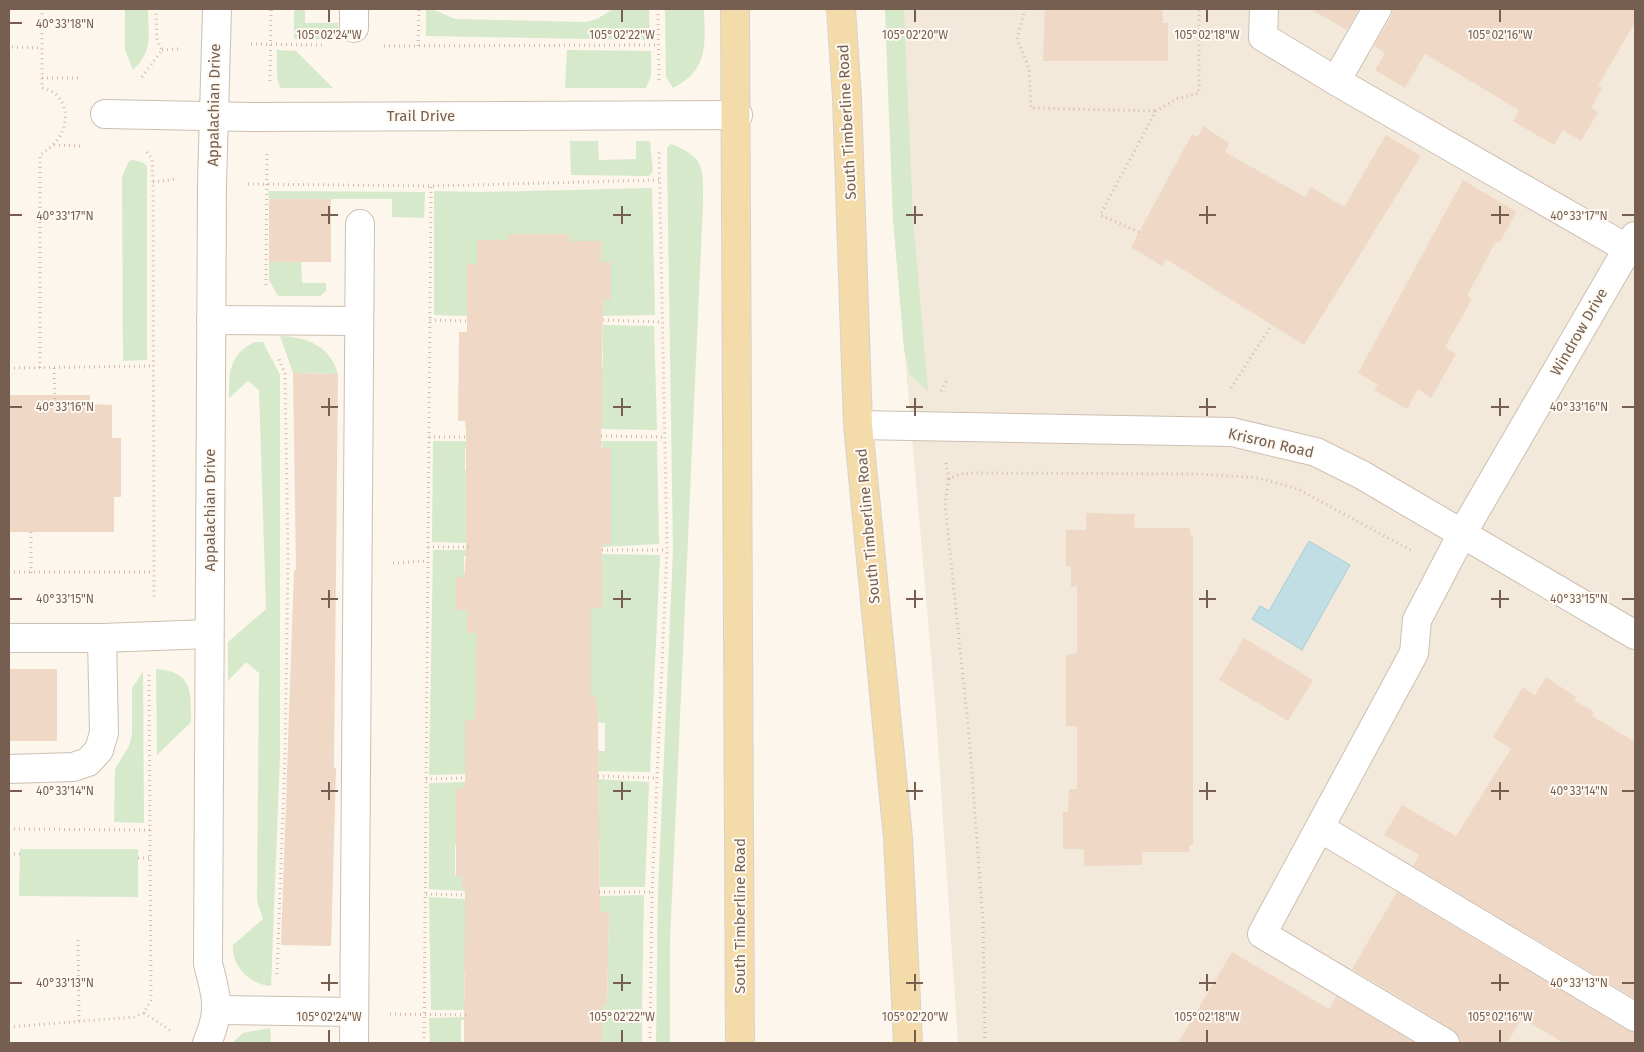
<svg xmlns="http://www.w3.org/2000/svg" width="1644" height="1052" font-family="'Fira Sans',sans-serif">
<style>
.residential{fill:#f3e9db}
.green{fill:#d6e9cb}
.water{fill:#c1dee4;stroke:#a8cdd6}
.building{fill:#efd8c6}
.lines{fill:none;stroke-linecap:round;stroke-linejoin:round}
.minor-casing{stroke:#cdbfb2;stroke-width:30}
.major-casing{stroke:#d9d2ce;stroke-width:30}
.path{stroke:#d5bba8;stroke-width:3;stroke-dasharray:1 4;stroke-linecap:butt}
.minor{stroke:#fff;stroke-width:28}
.major{stroke:#f4dbaa;stroke-width:28}
.ticks{fill:none;stroke:#765f50;stroke-width:2}
.labels{text-anchor:middle;stroke-width:4;stroke-linejoin:round;paint-order:stroke}
.street-label{font-size:15px;fill:#765f50;stroke:#fefaf3}
.ticks-label{font-size:12px;text-anchor:middle;fill:#765f50;stroke:#fefaf3;stroke-width:4;stroke-linejoin:round;paint-order:stroke}
</style>
<rect width="100%" height="100%" fill="#fcf6ec"/>
<path class="residential" d="M885,9H1635V1043H958L935,701L893,218Z"/>
<g class="green">
<path d="M125,9H148C148,36 154,50 133,70L125,50Z"/>
<path d="M294,9H305V23H338V39H294Z"/>
<path d="M426,9C436,9 446,16 456,19L585,22L597,19L613,9H649L650,40L426,36Z"/>
<path d="M665,9H704C705,44 709,70 673,88L666,77Z"/>
<path d="M885,9H904L913,217L928,391L910,375L904,349L893,218Z"/>
<path d="M277,50L296,51L333,88H280L277,77Z"/>
<path d="M567,50L651,51V76L646,88H565Z"/>
<path d="M570,141H598L599,160L636,159V141H650L653,171L649,176L571,175Z"/>
<path d="M671,144C706,158 703,168 703,203L670,941V1043H656L658,892L673,551L667,157V148Z"/>
<path d="M133,160L142,162L147,166V360L123,361L122,177L129,161Z"/>
<path d="M652,188L655,315L603,316V300H611L601,262L600,241H569L508,234V240H477V264H467L469,316L434,315V191L483,192Z"/>
<path d="M268,191L425,192L424,218L392,217V199H269Z"/>
<path d="M269,262H301L302,283H326V291L320,296H278L269,280Z"/>
<path d="M603,325L654,326L657,430L601,429L594,367L603,366Z"/>
<path d="M280,336C307,337 330,346 338,374L293,373Z"/>
<path d="M255,342H263L280,375V755L271,986C251,985 231,966 233,945L263,919L257,901L259,673L246,662L228,681V642L266,609L259,390L248,381L229,398C229,373 229,354 255,342Z"/>
<path d="M433,441H468V447L465,448V470H473L466,507V541L469,543L432,542Z"/>
<path d="M601,441H657L659,544L602,547V544H611Z"/>
<path d="M433,550H469V555L464,556V577H456V610H467V633H498L591,608H601L602,554L660,555L650,772L598,771V751H605V723L596,722V696H565L475,720H465L466,774L429,775Z"/>
<path d="M156,669C193,672 191,691 191,722L157,755Z"/>
<path d="M143,672L144,823L114,822L115,769L129,746L132,735V688Z"/>
<path d="M598,779L649,782L645,887H600Z"/>
<path d="M466,782V788H456V820L466,845H455V875L462,876V887H465V891L429,889V783Z"/>
<path d="M20,849H138V897L19,896Z"/>
<path d="M644,895L642,1009L602,1010V1004H607L609,912H599L600,896Z"/>
<path d="M429,897L465,899V929L475,972L464,973V1004H467V1010H431Z"/>
<path d="M467,1017V1020H461V1043H430L429,1018Z"/>
<path d="M602,1017H642V1043H602L598,1028H602Z"/>
<path d="M270,1028L271,1043H232L243,1033Z"/>
</g>
<path class="water" d="M1309,541L1350,565L1302,650L1252,619L1260,606L1269,611Z"/>
<g class="building">
<path d="M1045,9H1162L1163,23H1168V61H1043Z"/>
<path d="M1310,9H1359L1347,30Z"/>
<path d="M1393,9H1635V22L1598,86L1602,88L1591,108L1598,112L1581,141L1563,130L1554,145L1513,121L1519,110L1425,54L1405,88L1375,70L1385,53L1374,46L1391,17Z"/>
<path d="M1203,126L1229,143L1225,152L1305,197L1311,187L1344,207L1386,135L1421,156L1304,345L1166,259L1162,266L1131,247L1192,134L1198,137Z"/>
<path d="M1463,180L1517,212L1499,243L1496,241L1467,296L1472,299L1445,347L1456,354L1431,398L1418,389L1407,409L1374,390L1378,385L1358,373Z"/>
<rect x="269" y="199" width="62" height="63"/>
<path d="M508,234H569V241H601V262H611V300H603L601,448H611V544H602V608H591V696H596L598,722L600,912H609L607,1004H602V1043H464L465,887H462V876H456V788H465V720H475L477,633H467V610H456V577H464L466,555V432L465,421H458L459,332H467V264H477V240H508Z"/>
<path d="M293,373L338,374L334,768H336L331,946L281,945L294,570H296Z"/>
<path d="M9,395H90V404L112,405V438H121V497H114V532H9Z"/>
<path d="M1086,513L1135,514L1134,528H1190V535H1193V845H1189V852H1142V865L1084,866V849H1063V812H1068L1069,789H1077V726H1066V655L1077,653V586L1071,587V566H1066V530H1086Z"/>
<path d="M1244,638L1313,680L1288,721L1219,680Z"/>
<rect x="9" y="669" width="48" height="72"/>
<path d="M1546,677L1576,697L1574,700L1594,712L1592,716L1635,742V999L1413,866L1419,855L1384,835L1402,805L1456,836L1511,749L1493,737L1523,687L1535,695Z"/>
<path d="M1397,892L1627,1030L1635,1033V1043H1564L1522,1018L1507,1043H1461L1458,1035L1453,1030L1352,969Z"/>
<path d="M1232,952L1329,1009L1336,996L1415,1043H1178Z"/>
</g>
<g class="lines">
<defs>
<g id="minor">
<path d="M354,9V28"/>
<path d="M1264,9L1263,37L1336,81"/>
<path d="M1377,9L1336,81L1635,253"/>
<path d="M105,114L252,117L738,115"/>
<path d="M211,320L359,321"/>
<path d="M858,425L1232,432L1316,452L1362,475L1635,635"/>
<path d="M9,638H102L209,634"/>
<path d="M9,769L73,767L88,762L99,750L104,733L102,638"/>
<path d="M1320,828L1635,1017"/>
<path d="M218,1010L354,1012"/>
<path d="M207,1043C221,1011 217,997 208,964L212,184L217,9"/>
<path d="M354,1043L360,224"/>
<path d="M1445,1043L1262,934L1414,653L1417,620L1463,532L1635,236"/>
</g>
<g id="major">
<path d="M735,9L740,1043"/>
<path d="M841,9L847,98L858,425L898,838L908,1043"/>
</g>
</defs>
<use href="#minor" class="minor-casing"/>
<use href="#major" class="major-casing"/>
<g class="path">
<path d="M658,9L659,80"/>
<path d="M1025,9L1017,39L1029,68L1031,108L1156,111"/>
<path d="M251,44L322,45"/>
<path d="M384,46L658,45"/>
<path d="M418,46L419,9"/>
<path d="M12,47L42,48"/>
<path d="M162,50L179,49"/>
<path d="M142,77L162,50L157,40L156,9"/>
<path d="M42,78H79"/>
<path d="M270,81L271,9"/>
<path d="M54,145L81,146"/>
<path d="M147,152L152,159L153,182L154,599"/>
<path d="M153,182L176,179"/>
<path d="M248,184L431,186L660,180"/>
<path d="M1139,232L1100,215L1156,111L1176,99L1199,93V9"/>
<path d="M266,285L267,152"/>
<path d="M430,320L469,321"/>
<path d="M603,320L662,322"/>
<path d="M9,368L154,366"/>
<path d="M40,368V155C47,150 54,145 58,139C72,119 66,93 42,88V9"/>
<path d="M54,368L55,403"/>
<path d="M1231,388L1271,326"/>
<path d="M941,391L947,380"/>
<path d="M601,436L665,437"/>
<path d="M429,437H468"/>
<path d="M946,463L949,479"/>
<path d="M428,547H469"/>
<path d="M602,550H667"/>
<path d="M393,563L428,561"/>
<path d="M9,572H154"/>
<path d="M31,573V532"/>
<path d="M598,776L657,778"/>
<path d="M426,779L466,778"/>
<path d="M9,829L151,830"/>
<path d="M9,854H20"/>
<path d="M138,858H151"/>
<path d="M599,892H652"/>
<path d="M426,894L465,895"/>
<path d="M78,940L79,1022"/>
<path d="M277,974L285,757L288,559L285,374L278,357"/>
<path d="M144,1013L173,1032"/>
<path d="M390,1014L467,1015"/>
<path d="M602,1014L650,1015"/>
<path d="M9,1027L134,1017L144,1013L151,1000L149,672"/>
<path d="M424,1043L431,186"/>
<path d="M650,1043L652,892L667,550L659,150"/>
<path d="M985,1043L983,921L969,735L945,503L949,479L960,474L973,473L1201,474L1258,478L1298,489L1414,552"/>
</g>
<use href="#minor" class="minor"/>
<use href="#major" class="major"/>
</g>
<path class="ticks" d="M329,10V22M622,10V22M915,10V22M1207,10V22M1500,10V22M10,23H22M329,206V224M622,206V224M915,206V224M1207,206V224M1500,206V224M10,215H22M321,215H338M613,215H631M906,215H923M1199,215H1216M1491,215H1509M1622,215H1634M329,398V416M622,398V416M915,398V416M1207,398V416M1500,398V416M10,407H22M321,407H338M613,407H631M906,407H923M1199,407H1216M1491,407H1509M1622,407H1634M329,590V608M622,590V608M915,590V608M1207,590V608M1500,590V608M10,599H22M321,599H338M613,599H631M906,599H923M1199,599H1216M1491,599H1509M1622,599H1634M329,782V800M622,782V800M915,782V800M1207,782V800M1500,782V800M10,791H22M321,791H338M613,791H631M906,791H923M1199,791H1216M1491,791H1509M1622,791H1634M329,974V991M622,974V991M915,974V991M1207,974V991M1500,974V991M10,983H22M321,983H338M613,983H631M906,983H923M1199,983H1216M1491,983H1509M1622,983H1634M329,1030V1042M622,1030V1042M915,1030V1042M1207,1030V1042M1500,1030V1042"/>
<g class="labels">
<g class="street-label">
<text transform="translate(214 105) rotate(-89)" y="5">Appalachian Drive</text>
<text x="421" y="121">Trail Drive</text>
<text transform="translate(847 122) rotate(-93)" y="5">South Timberline Road</text>
<text transform="translate(1579 332) rotate(-60)" y="5">Windrow Drive</text>
<text transform="translate(1271 443) rotate(13)" y="5">Krisron Road</text>
<text transform="translate(210 510) rotate(-90)" y="5">Appalachian Drive</text>
<text transform="translate(868 526) rotate(-95)" y="5">South Timberline Road</text>
<text transform="translate(740 916) rotate(-90)" y="5">South Timberline Road</text>
</g>
</g>
<g class="ticks-label">
<text x="65" y="28">40°33'18"N</text>
<text x="329" y="39">105°02'24"W</text>
<text x="622" y="39">105°02'22"W</text>
<text x="915" y="39">105°02'20"W</text>
<text x="1207" y="39">105°02'18"W</text>
<text x="1500" y="39">105°02'16"W</text>
<text x="65" y="220">40°33'17"N</text>
<text x="1579" y="220">40°33'17"N</text>
<text x="65" y="411">40°33'16"N</text>
<text x="1579" y="411">40°33'16"N</text>
<text x="65" y="603">40°33'15"N</text>
<text x="1579" y="603">40°33'15"N</text>
<text x="65" y="795">40°33'14"N</text>
<text x="1579" y="795">40°33'14"N</text>
<text x="65" y="987">40°33'13"N</text>
<text x="1579" y="987">40°33'13"N</text>
<text x="329" y="1021">105°02'24"W</text>
<text x="622" y="1021">105°02'22"W</text>
<text x="915" y="1021">105°02'20"W</text>
<text x="1207" y="1021">105°02'18"W</text>
<text x="1500" y="1021">105°02'16"W</text>
</g>
<rect width="1644" height="1052" fill="none" stroke="#765f50" stroke-width="20"/>
</svg>
